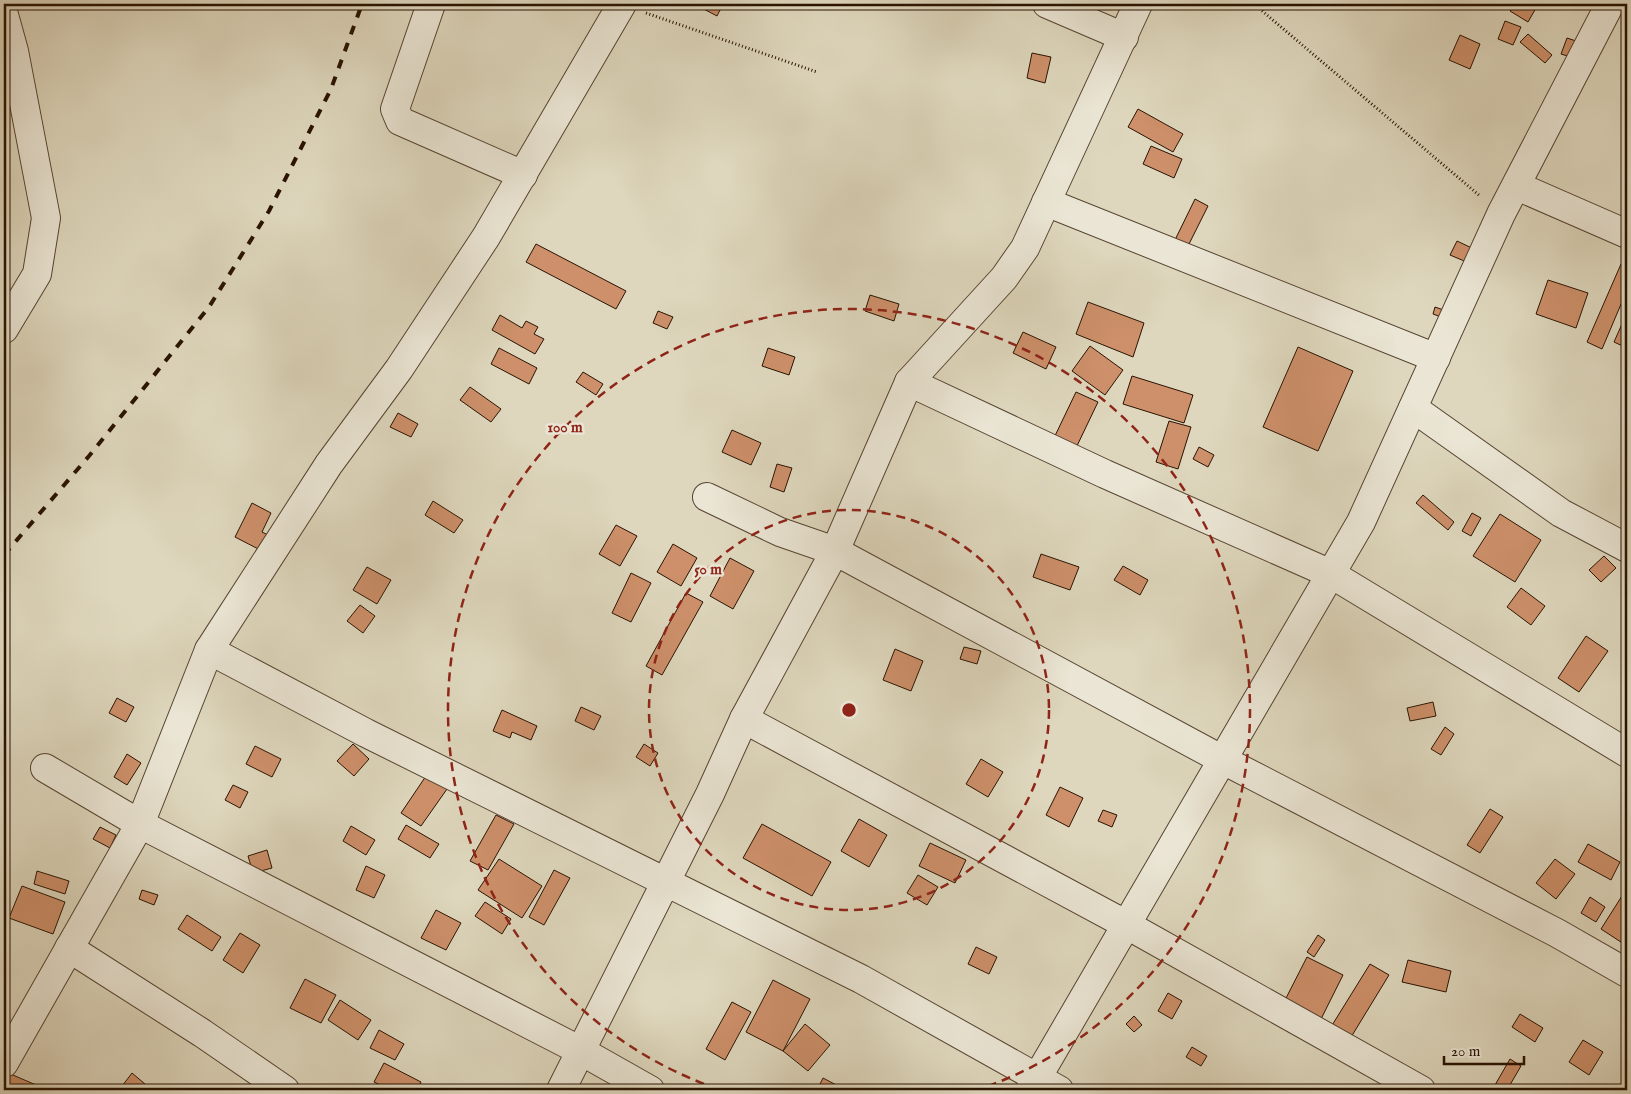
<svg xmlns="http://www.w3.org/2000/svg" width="1631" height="1094" font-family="'IM FELL English',serif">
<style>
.building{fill:#cd906a;stroke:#291302}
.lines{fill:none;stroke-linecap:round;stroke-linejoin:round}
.minor-casing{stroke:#564431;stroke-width:30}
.path{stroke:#291302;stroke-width:3;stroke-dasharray:1 2.5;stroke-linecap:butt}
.minor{stroke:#eae5d4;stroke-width:28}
.rail{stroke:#291302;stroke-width:4;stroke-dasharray:9 9;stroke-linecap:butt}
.ring{fill:none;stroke:#8f2418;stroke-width:2.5;stroke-dasharray:9 6}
.centre{fill:#8f2418;stroke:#eae5d4;stroke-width:2.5}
.ring-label{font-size:15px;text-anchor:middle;font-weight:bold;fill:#8f2418;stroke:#eae5d4;stroke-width:5;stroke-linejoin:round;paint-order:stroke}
</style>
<rect width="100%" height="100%" fill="#ded7bd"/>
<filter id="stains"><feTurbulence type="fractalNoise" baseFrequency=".004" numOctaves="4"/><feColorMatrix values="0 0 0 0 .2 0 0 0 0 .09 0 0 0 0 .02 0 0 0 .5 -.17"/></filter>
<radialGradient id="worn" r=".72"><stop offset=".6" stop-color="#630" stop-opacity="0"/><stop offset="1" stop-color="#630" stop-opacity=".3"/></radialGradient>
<g class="building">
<path d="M699,4H723L717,16L698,6Z"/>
<path d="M1515,4H1529L1536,8L1528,22L1510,11Z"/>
<path d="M1505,21L1521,27L1513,45L1498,39Z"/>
<path d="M1528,34L1552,55L1545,63L1520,42Z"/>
<path d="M1460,35L1480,44L1470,69L1449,60Z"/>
<path d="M1567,38L1585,44L1580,60L1561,54Z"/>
<path d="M1032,53L1051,57L1045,83L1027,78Z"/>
<path d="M1138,109L1183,134L1173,152L1128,127Z"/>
<path d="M1151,146L1182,159L1174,178L1143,164Z"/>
<path d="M1195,199L1208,206L1187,248L1174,242Z"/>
<path d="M1457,241L1476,250L1469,263L1450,255Z"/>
<path d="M536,244L626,291L616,309L526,262Z"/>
<path d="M1621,264L1627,267V290L1602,349L1587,342Z"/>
<path d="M1548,280L1588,293L1576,328L1536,314Z"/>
<path d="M870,295L899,304L894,321L865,311Z"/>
<path d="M1088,302L1144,323L1133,357L1076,334Z"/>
<path d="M1435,307L1452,313L1449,320L1433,314Z"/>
<path d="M658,311L673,317L667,329L653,323Z"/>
<path d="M500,315L522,328L526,321L538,327L534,334L544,339L535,354L492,330Z"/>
<path d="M1626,315H1627V348L1614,342Z"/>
<path d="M1023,332L1056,347L1046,369L1013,353Z"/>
<path d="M1090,346L1123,370L1105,395L1072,371Z"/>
<path d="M1298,347L1353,371L1318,451L1263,427Z"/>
<path d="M499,348L537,368L529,384L491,364Z"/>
<path d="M768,348L795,357L789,375L762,366Z"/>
<path d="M583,372L603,384L596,395L576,382Z"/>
<path d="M1132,376L1193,395L1184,423L1123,404Z"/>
<path d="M470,387L501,409L491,422L460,400Z"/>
<path d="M1076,392L1098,402L1075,450L1053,440Z"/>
<path d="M398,413L418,424L411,437L390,427Z"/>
<path d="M1169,421L1191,427L1178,469L1156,462Z"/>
<path d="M732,430L761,443L751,465L722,452Z"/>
<path d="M1199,447L1214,455L1208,467L1193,459Z"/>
<path d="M777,464L792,468L784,492L770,487Z"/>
<path d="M1423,495L1454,522L1448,530L1416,503Z"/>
<path d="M433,501L463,520L454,533L425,515Z"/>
<path d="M252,503L271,513L262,532L278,540L270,555L235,537Z"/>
<path d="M1472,513L1481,518L1471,536L1462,531Z"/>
<path d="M1500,514L1541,540L1515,582L1473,556Z"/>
<path d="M616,525L637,536L620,566L599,554Z"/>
<path d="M673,544L697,558L681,586L657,572Z"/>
<path d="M1041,554L1079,567L1070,590L1033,577Z"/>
<path d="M1604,556L1616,568L1601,582L1589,570Z"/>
<path d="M730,558L754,571L733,609L710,596Z"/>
<path d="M1123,566L1148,580L1140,595L1114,580Z"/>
<path d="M367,567L391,580L377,604L353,590Z"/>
<path d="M631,573L651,583L631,622L612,613Z"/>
<path d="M1521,588L1545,606L1531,625L1507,607Z"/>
<path d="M686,593L703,602L662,675L646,666Z"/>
<path d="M360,605L375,616L363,633L347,621Z"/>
<path d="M1586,636L1608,651L1579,692L1558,678Z"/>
<path d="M964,647L981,651L977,664L960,659Z"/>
<path d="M895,649L923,661L911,691L883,680Z"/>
<path d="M117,698L134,707L126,722L109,713Z"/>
<path d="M1433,702L1436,716L1410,721L1407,708Z"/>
<path d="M581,707L601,716L594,730L575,721Z"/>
<path d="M502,710L537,726L531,740L512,732L510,738L493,731Z"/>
<path d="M1445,727L1454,734L1441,755L1431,749Z"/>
<path d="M353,744L369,759L354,776L337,761Z"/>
<path d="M644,744L658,753L650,766L636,757Z"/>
<path d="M255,746L281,759L272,777L246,764Z"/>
<path d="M127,754L141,763L127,785L114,777Z"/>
<path d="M981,759L1003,772L988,797L966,784Z"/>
<path d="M426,776L447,789L421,826L401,813Z"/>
<path d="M233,785L248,792L240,808L225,800Z"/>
<path d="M1060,787L1083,798L1069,827L1046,815Z"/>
<path d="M1490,809L1503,817L1480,853L1467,845Z"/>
<path d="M1103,810L1117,815L1112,827L1098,821Z"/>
<path d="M496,815L514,824L488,870L470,861Z"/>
<path d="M859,819L887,835L869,867L841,851Z"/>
<path d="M762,824L831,862L812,896L743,858Z"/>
<path d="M406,825L439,844L430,858L398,839Z"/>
<path d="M351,826L375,840L366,855L343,841Z"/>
<path d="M100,827L116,835L110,848L93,839Z"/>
<path d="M930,843L966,860L955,883L919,866Z"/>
<path d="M1588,844L1620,862L1611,880L1578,862Z"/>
<path d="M267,850L272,868L253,873L248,856Z"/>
<path d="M499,859L542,886L522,918L478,890Z"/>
<path d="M1555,859L1575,874L1556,899L1536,883Z"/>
<path d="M366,866L385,875L374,898L356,890Z"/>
<path d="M554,870L570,878L544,925L529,917Z"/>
<path d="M37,871L69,881L65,894L34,884Z"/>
<path d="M918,875L938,887L927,905L907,893Z"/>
<path d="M22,886L65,902L53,934L9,918Z"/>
<path d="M1627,888V946L1601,929Z"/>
<path d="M142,890L158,895L154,905L139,899Z"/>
<path d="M1590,897L1605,907L1596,922L1581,913Z"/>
<path d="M485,902L511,919L502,934L475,916Z"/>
<path d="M436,910L461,923L446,950L421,938Z"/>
<path d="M187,915L221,937L212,951L178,929Z"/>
<path d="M240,933L260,945L243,973L223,960Z"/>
<path d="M1318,935L1325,940L1314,957L1307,952Z"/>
<path d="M976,947L997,957L989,974L968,964Z"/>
<path d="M1307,957L1343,975L1319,1023L1283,1004Z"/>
<path d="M1408,960L1451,971L1446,992L1402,982Z"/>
<path d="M1370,964L1389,975L1345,1047L1326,1035Z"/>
<path d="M305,979L336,995L321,1023L290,1008Z"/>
<path d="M773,980L810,999L783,1051L746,1032Z"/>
<path d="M1168,993L1182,1001L1172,1019L1158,1011Z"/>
<path d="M340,1000L371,1020L358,1040L328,1020Z"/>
<path d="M732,1002L751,1012L725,1060L706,1049Z"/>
<path d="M1520,1014L1543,1028L1535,1042L1512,1027Z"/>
<path d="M1134,1016L1142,1025L1134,1032L1126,1024Z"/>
<path d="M805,1024L830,1045L808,1071L783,1051Z"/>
<path d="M379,1030L404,1044L395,1060L370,1048Z"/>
<path d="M1583,1040L1603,1052L1589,1075L1569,1062Z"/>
<path d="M1192,1047L1207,1056L1201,1066L1186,1057Z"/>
<path d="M1510,1059L1521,1066L1507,1090H1505L1495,1085Z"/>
<path d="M384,1063L421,1082L417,1090H391L374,1082Z"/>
<path d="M6,1072L43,1088L42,1090H4Z"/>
<path d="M132,1073L145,1084L140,1090H119Z"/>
<path d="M823,1078L846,1090H817Z"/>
</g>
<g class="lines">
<defs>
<g id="minor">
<path d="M431,4L395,109L400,121L523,175"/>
<path d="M1047,4L1124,37"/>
<path d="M4,15L14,51L46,218L37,274L4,329"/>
<path d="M1517,186L1627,234"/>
<path d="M1046,202L1436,358"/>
<path d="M909,382L1105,474L1331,574L1627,753"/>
<path d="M1413,408L1561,513L1627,548"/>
<path d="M707,497L780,532L835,551L1223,760L1557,933L1627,973"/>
<path d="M209,650L366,733L861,979L1059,1090"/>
<path d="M744,719L1127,925L1421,1090"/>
<path d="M45,768L140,824L581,1051L650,1090"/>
<path d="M69,948L202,1033L285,1090"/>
<path d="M4,1063L140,824L209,650L329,464L399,369L486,237L622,4"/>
<path d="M561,1090L710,794L744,719L835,551L909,382L1004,278L1025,248L1138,4"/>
<path d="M1030,1090L1361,522L1501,214L1610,4"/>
</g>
</defs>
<use href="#minor" class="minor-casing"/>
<g class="path">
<path d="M1254,4L1480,196"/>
<path d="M646,13L817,72"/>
</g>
<use href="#minor" class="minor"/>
<path class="rail" d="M4,555L89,456L209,307L269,211L331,89L362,4"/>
</g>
<g class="ring">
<circle cx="849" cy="710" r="200"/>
<path d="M718 1089A401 401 0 1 1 980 1089"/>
</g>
<circle cx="849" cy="710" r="8" class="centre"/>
<g class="ring-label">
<text x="565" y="432">100 m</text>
<text x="708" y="574">50 m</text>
</g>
<rect width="1631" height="1094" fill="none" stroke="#ded7bd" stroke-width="20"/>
<rect x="5" y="5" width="1621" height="1084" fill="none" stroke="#291302" stroke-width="2.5"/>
<rect x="10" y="10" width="1611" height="1074" fill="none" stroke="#291302"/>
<path d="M1444 1056v8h80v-8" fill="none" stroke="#291302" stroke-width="2.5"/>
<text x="1451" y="1056" font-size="15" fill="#291302" stroke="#eae5d4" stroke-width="4" paint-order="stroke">20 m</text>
<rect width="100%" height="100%" filter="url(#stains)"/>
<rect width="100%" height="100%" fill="url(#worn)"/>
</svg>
